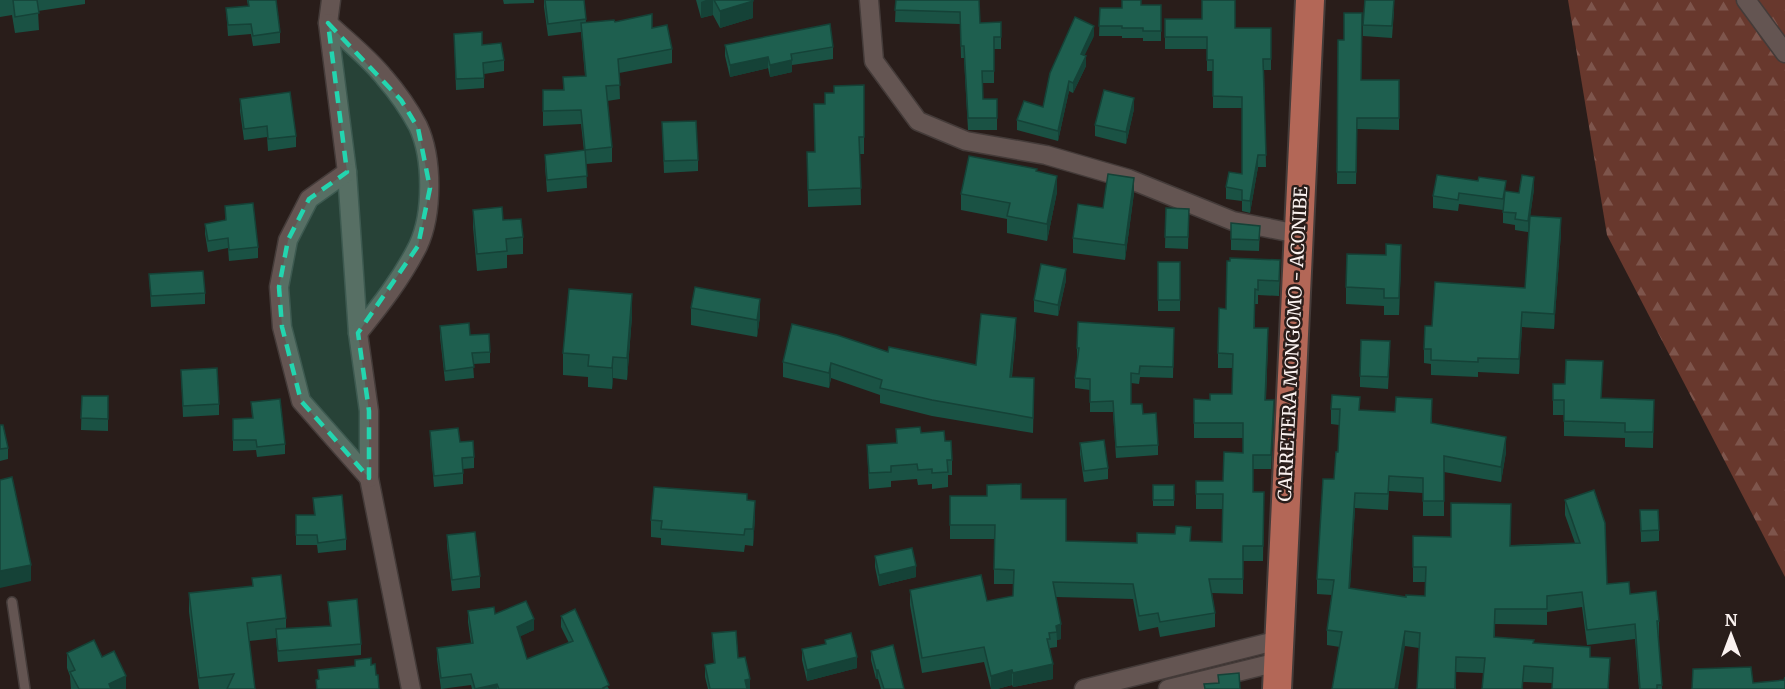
<svg xmlns="http://www.w3.org/2000/svg" width="1785" height="689" font-family="Merriweather,serif">
<style>
.forest{fill:url(#forest-firs)}
.lines{fill:none;stroke-linecap:round;stroke-linejoin:round}
.service-casing{stroke:#443b39;stroke-width:12}
.minor-casing{stroke:#443b39;stroke-width:21}
.primary-casing{stroke:#443b39;stroke-width:32}
.service{stroke:#645552;stroke-width:9}
.minor{stroke:#645552;stroke-width:18}
.primary{stroke:#b36757;stroke-width:28}
.wall{fill:#1a5244}
.shaded-wall{fill:#154237}
.building{fill:#1e5f4f;stroke:#154237;stroke-width:1.5}
.marked{fill:#23d5af;fill-opacity:0.2;stroke:#23d5af;stroke-width:4.5;stroke-dasharray:12 8;stroke-linejoin:round}
.labels{text-anchor:middle;stroke-width:5;stroke-linejoin:round;paint-order:stroke}
.street-label{font-size:18px;fill:#fbf2f0;stroke:#291d1a}
</style>
<defs>
<pattern id="forest-firs" width="22" height="20" patternUnits="userSpaceOnUse" patternTransform="scale(1.5)"><rect width="22" height="20" fill="#68382d"/><path d="M5 1l3.5 6h-7zM16 11l3.5 6h-7z" fill="#7e554c"/></pattern>
</defs>
<rect width="100%" height="100%" fill="#291d1a"/>
<path class="forest" d="M1568,0H1785V577L1607,235Z"/>
<g class="lines">
<defs>
<path id="service" d="M12,602L25,689"/>
<g id="minor">
<path d="M331,0L328,23L347,172L358,333L369,411V478L411,689"/>
<path d="M869,0L874,61L918,121L966,141L1046,155L1129,179L1233,221L1298,234"/>
<path d="M1746,0L1785,53"/>
<path d="M328,23C347,41 368,57 384,77C397,92 409,109 418,126C433,158 433,214 418,246C402,278 380,306 358,333"/>
<path d="M347,172L309,199L288,240L279,287L282,327L301,401L369,478"/>
<path d="M1084,689L1279,640"/>
<path d="M1168,689L1278,662"/>
</g>
<path id="primary" d="M1277,689L1310,0"/>
</defs>
<use href="#service" class="service-casing"/>
<use href="#minor" class="minor-casing"/>
<use href="#primary" class="primary-casing"/>
<use href="#service" class="service"/>
<use href="#minor" class="minor"/>
<use href="#primary" class="primary"/>
</g>
<g class="wall">
<path d="M0,0H85V4L38,11L39,30L15,33L12,15L0,17Z"/>
<path d="M247,0H276L280,32V43L253,46L251,34L228,36L226,8L248,6Z"/>
<path d="M503,0H534V3L504,4Z"/>
<path d="M544,0H584L586,22H615L652,28L672,49V63L619,73L620,99L607,101L612,147V162L586,164L587,188L547,192L545,166V155L584,151L581,124L543,126V90H563V77L585,76L581,32L548,36L544,7Z"/>
<path d="M696,0H753V18L720,28L713,15L701,18Z"/>
<path d="M896,0H979L980,23L1001,22V49H994V83H982L983,99L997,118V130H968L964,58H961L960,24L895,22Z"/>
<path d="M1141,5H1161V41H1143V38H1122V36H1099L1100,8H1122Z"/>
<path d="M1394,11L1392,38L1363,36V25Z"/>
<path d="M1165,19L1235,28H1271V70H1264L1266,167H1258L1250,213L1242,211V201L1226,199V187L1242,174V108H1213V71H1207V49H1165Z"/>
<path d="M454,34L482,45L504,60V71L484,74V88L456,90Z"/>
<path d="M1094,36L1084,55L1086,66L1073,93L1069,91L1058,141L1017,130V120L1043,107Z"/>
<path d="M1338,40L1361,80H1399V130L1357,129L1356,184H1337Z"/>
<path d="M725,45L833,47V59L792,65V72L770,77L768,68L730,77L725,56Z"/>
<path d="M864,85V154H860L861,205L808,207L807,152H815L825,104L834,93Z"/>
<path d="M240,99L296,136V147L268,151L267,137L244,140L240,111Z"/>
<path d="M1134,109L1126,144L1095,136V125Z"/>
<path d="M662,122L698,160V171L664,173Z"/>
<path d="M1037,172L1057,192L1047,241L1007,233V219L961,210V194Z"/>
<path d="M1437,175L1506,192L1519,193L1534,189L1530,216L1561,233L1554,329L1522,327L1519,374L1478,372V377L1431,375V364L1424,363V349L1432,326L1525,288L1529,224L1528,232L1515,230V225L1503,223V210L1459,204L1458,211L1433,208V196Z"/>
<path d="M1134,193L1125,260L1073,253V238L1103,208Z"/>
<path d="M225,206L258,247V258L229,261L228,248L208,252L205,234V224L225,221Z"/>
<path d="M1166,208L1189,209L1188,249L1165,248Z"/>
<path d="M473,210L503,220L523,237V254L507,255V268L477,271L473,227Z"/>
<path d="M1231,223L1260,226L1259,251L1231,250Z"/>
<path d="M1227,261L1280,275L1279,296L1258,295V304H1255V328L1268,343L1266,400L1274,415L1271,469H1253V492H1264L1263,561H1243V594L1212,593L1215,613V627L1160,637L1158,627L1139,631L1133,599L1056,597L1061,639L1057,640V647L1050,648L1053,679L1013,687L1012,685L997,689H991L984,662L922,673L910,605V590L987,601L1013,596V584H994V539H950V496L1021,499L1066,541L1137,543L1191,541L1222,542V509H1196V481H1223L1243,453V438H1194V399L1210,400L1232,394V368H1218V353L1226,309Z"/>
<rect x="1158" y="262" width="22" height="49"/>
<path d="M1401,262L1399,315H1384V306L1346,304V287Z"/>
<path d="M149,274L205,293V304L151,307Z"/>
<path d="M1066,280L1058,316L1034,312V300Z"/>
<path d="M691,308L760,316L757,337L691,325Z"/>
<path d="M632,316L627,380L613,378L612,389L588,387V377L563,375V353Z"/>
<path d="M440,326L470,335L490,352V363L473,364L474,378L445,381L440,337Z"/>
<path d="M1174,328L1173,378L1140,377L1139,384L1131,383V404L1143,414L1158,445V455L1116,458L1113,412H1090V390L1075,388V378L1078,358H1077V348Z"/>
<path d="M1016,333L1012,377L1034,393L1033,433L932,416L880,403V395L831,378L829,388L783,377V362L888,352L976,365Z"/>
<path d="M1390,352L1388,389L1360,387V376Z"/>
<path d="M181,370L219,404V415L183,417Z"/>
<path d="M1553,384L1602,398L1654,400L1653,448L1625,447V438L1564,436V415H1553Z"/>
<path d="M82,396H108V431L81,430Z"/>
<path d="M251,402L285,444V454L257,457L256,450L233,451V419L252,418Z"/>
<path d="M1331,409L1432,414V423L1506,452L1501,482L1444,472V516H1423V493L1389,491L1388,510L1355,508L1350,588L1406,597L1425,596L1426,582H1413V536L1511,545L1575,543L1565,515V500L1607,584L1630,594L1659,621V636H1658L1662,689H1639L1635,639L1587,645L1582,607L1547,612V625L1495,624V637L1534,643L1590,657L1610,674L1552,683L1524,682L1483,673L1456,672V689H1417L1419,648L1405,646L1340,647L1327,645V630L1332,595L1317,594V579L1334,479L1338,452L1339,425L1331,424Z"/>
<path d="M0,425L8,448V459L0,461Z"/>
<path d="M896,429L921,433L945,441L952,460V475H948V487L932,489V484L918,485L917,479L891,481V487L869,489L867,445L896,443Z"/>
<path d="M430,431L460,442L474,457V468L463,469V484L434,487L430,442Z"/>
<path d="M1080,443L1108,468V479L1084,482L1080,454Z"/>
<rect x="1153" y="485" width="21" height="21"/>
<path d="M313,498L346,539V550L318,553L317,545H296V515H314Z"/>
<path d="M747,500L755,517L753,546L745,545L744,552L661,545V538L651,537V520Z"/>
<path d="M1640,510L1659,530V541L1641,542Z"/>
<path d="M447,535L480,576V588L452,591L447,546Z"/>
<path d="M875,556L916,577L879,586L875,567Z"/>
<path d="M252,578L286,618V629L330,626L328,602L361,644V655L278,662L276,638L249,641L255,689H199L189,612V593L252,586Z"/>
<path d="M468,611L495,614L534,630L520,636L527,659L569,643L561,627V616L609,689H472L471,685L441,689L437,659V648L471,643L468,622Z"/>
<path d="M712,633L738,658L750,689H708L705,677V665L714,664L712,644Z"/>
<path d="M825,640L857,668L807,681L802,660V649L825,644Z"/>
<path d="M871,651L904,689H881L878,679H876L871,660Z"/>
<path d="M67,653L102,657L126,689H71L70,676L67,668Z"/>
</g>
<g class="shaded-wall">
<path d="M706,0H713V15L701,18V2Z"/>
<path d="M753,1V18L720,28V11Z"/>
<path d="M1094,26V36L1081,63V54Z"/>
<path d="M1086,56V66L1073,93V83Z"/>
<path d="M768,57V68L730,77V65Z"/>
<path d="M792,60V72L770,77V65Z"/>
<path d="M1069,81V91L1058,141V131Z"/>
<path d="M1134,98V109L1126,144V132Z"/>
<path d="M1258,155V167L1250,213V201Z"/>
<path d="M1057,176V192L1047,241V224Z"/>
<path d="M1534,177V189L1528,232V221Z"/>
<path d="M1134,178V193L1125,260V245Z"/>
<path d="M1561,218V233L1554,329V314Z"/>
<path d="M1401,245V262L1399,315V298Z"/>
<path d="M1066,269V280L1058,316V305Z"/>
<path d="M632,294V316L627,380V358Z"/>
<path d="M760,299V316L757,337V320Z"/>
<path d="M1522,312V327L1519,374V359Z"/>
<path d="M1016,318V333L1010,392V377Z"/>
<path d="M613,357V378L612,389V368Z"/>
<path d="M831,363V378L829,388V373Z"/>
<path d="M1274,400V415L1271,469V455Z"/>
<path d="M1506,437V452L1501,482V467Z"/>
<path d="M1355,493V508L1349,603V588Z"/>
<path d="M755,501V517L753,546V529Z"/>
<path d="M31,565V581L0,588V571Z"/>
<path d="M916,566V577L879,586V575Z"/>
<path d="M534,619V630L517,638V627Z"/>
<path d="M1061,624V639L1057,640L1056,626Z"/>
<path d="M1405,631V646L1398,689H1395Z"/>
<path d="M857,657V668L807,681V670Z"/>
<path d="M1053,664V679L1013,687V673Z"/>
<rect x="876" y="670" width="2" height="9"/>
<path d="M1012,670V685L997,689H991V676Z"/>
<path d="M126,676V689H109V684Z"/>
<path d="M750,679V689H745V680Z"/>
<path d="M497,684V689H478Z"/>
</g>
<g class="building">
<path d="M13,0H37L39,13L15,17Z"/>
<path d="M248,0H276L280,32L253,36L251,24L228,25L226,8L249,6Z"/>
<path d="M545,0H584L586,19L548,24Z"/>
<path d="M714,0H753V1L720,11Z"/>
<path d="M896,0H979L980,23L1001,22V37H994V71H982L983,99H997V118H968L964,46H961L960,12L895,10Z"/>
<path d="M1122,0H1141V5H1161V31H1143V28H1122V26H1099L1100,8H1122Z"/>
<path d="M1202,0H1235V28H1271V59H1263L1266,155H1258L1250,201L1242,200V190L1226,187L1229,172L1242,174V97L1213,96V60H1207V37H1165V19H1202Z"/>
<path d="M1365,0H1394L1392,26L1363,25Z"/>
<path d="M1344,13H1362L1361,80H1399V118H1357L1356,172H1337L1338,40H1344Z"/>
<path d="M652,14V28L667,25L672,49L618,59L620,85L606,86L612,147L585,150L581,110L543,111V90H564L563,77L586,76L581,23L614,20L615,22Z"/>
<path d="M1075,17L1094,26L1081,54L1086,56L1073,83L1069,81L1058,131L1017,120L1024,101L1043,107L1050,73Z"/>
<path d="M830,24L833,47L791,54L792,60L770,65L768,57L730,65L725,45Z"/>
<path d="M482,32V45L501,43L504,60L483,63L484,78L456,79L454,34Z"/>
<path d="M864,85V137H859L861,188L808,190L807,152H815L814,104H825V93H834V86Z"/>
<path d="M1104,90L1134,98L1126,132L1095,125Z"/>
<path d="M290,92L296,136L268,139L267,126L244,129L240,99Z"/>
<path d="M696,121L698,160L664,161L662,122Z"/>
<path d="M585,150L587,176L547,180L545,155Z"/>
<path d="M969,156L1037,169L1036,171L1057,176L1047,224L1007,216L1010,203L961,194Z"/>
<path d="M1108,174L1134,178L1125,245L1073,238L1078,204L1103,208Z"/>
<path d="M1437,175L1478,181L1479,177L1506,181L1503,199L1459,193L1458,200L1433,196Z"/>
<path d="M1522,175L1534,177L1528,221L1515,219L1516,213L1503,212L1505,191L1519,193Z"/>
<path d="M253,203L258,247L229,250L228,238L208,241L205,224L226,220L225,206Z"/>
<path d="M502,207L503,220L521,219L523,237L506,239L507,251L477,254L473,210Z"/>
<path d="M1166,208L1189,209L1188,237H1165Z"/>
<path d="M1530,216L1561,218L1554,314L1522,312L1519,359L1478,358V362L1431,360V349H1424L1425,326H1432L1435,282L1525,288Z"/>
<path d="M1231,223L1260,226L1259,240L1231,239Z"/>
<path d="M1386,244L1401,245L1399,298H1384V289L1346,287L1347,254L1386,255Z"/>
<path d="M1230,258L1280,260L1279,281L1258,280V290L1255,289L1254,328H1268L1265,400H1274L1271,455H1253V492H1264L1263,546H1243V579H1209L1215,613L1160,622L1158,613L1139,616L1133,584L1053,582L1061,624L1056,626L1057,632L1049,633L1050,639H1047L1053,664L1013,673L1012,670L991,676L984,647L922,658L910,590L981,575L987,601L1013,596L1014,570L994,569L995,525H950V496H987V485L1021,484V499H1066V541L1137,543V533L1175,534L1176,526L1191,527L1190,541L1222,542L1223,494H1196V481H1223L1224,452L1243,453V423H1194V399L1210,400V394H1232L1233,354L1218,353L1219,308L1226,309L1227,261H1230Z"/>
<rect x="1158" y="262" width="22" height="38"/>
<path d="M1041,264L1066,269L1058,305L1034,300Z"/>
<path d="M203,271L205,293L151,296L149,274Z"/>
<path d="M695,287L760,299L757,320L691,308Z"/>
<path d="M569,289L632,294L627,358L613,357L612,368L588,366L589,355L563,353Z"/>
<path d="M981,314L1016,318L1010,377L1034,378L1033,418L932,400L880,388L882,380L831,363L829,373L783,362L792,324L837,335L888,352L889,347L976,365Z"/>
<path d="M1078,322L1174,328L1173,367L1140,366L1139,374L1131,373V404H1142L1143,414L1156,413L1158,445L1116,447L1113,401L1090,402V379L1075,378L1079,348H1077Z"/>
<path d="M469,323L470,335L489,334L490,352L472,353L474,367L445,371L440,326Z"/>
<path d="M1361,340L1390,341L1388,377L1360,376Z"/>
<path d="M1566,360L1603,361L1601,398L1654,400L1653,432H1625V423L1564,421V400H1553V384H1565Z"/>
<path d="M217,368L219,404L183,406L181,370Z"/>
<path d="M1332,395L1360,397L1359,410L1395,412L1396,397L1432,399L1431,423L1506,437L1501,467L1444,456V501H1423V478L1389,476L1388,494L1355,493L1349,588L1406,597V595L1425,596L1426,567H1413V536L1451,537V503L1511,504L1510,546L1580,543L1565,500L1594,490L1605,523L1607,584L1629,582L1630,594L1656,591L1659,621H1657L1662,685H1657V689H1640L1635,624L1587,630L1582,592L1547,596V609H1495L1494,637L1534,640L1533,643L1590,647V657L1610,658L1608,689H1552L1553,668L1524,666L1522,689H1482L1485,658L1456,657L1455,689H1417L1420,633L1405,631L1395,689H1332L1342,632L1327,630L1334,580L1317,579L1323,479H1334L1336,452H1338L1340,409H1331Z"/>
<path d="M82,396H108V419L81,418Z"/>
<path d="M280,399L285,444L257,447L256,440H233V419L253,418L251,402Z"/>
<path d="M0,425H3L8,448L0,449Z"/>
<path d="M920,427L921,433L944,431L945,441H951L952,460H947L948,472L932,473V469L918,470L917,464L891,466V472L869,473L867,445L897,443L896,429Z"/>
<path d="M458,428L460,442L473,441L474,457L462,458L463,473L434,476L430,431Z"/>
<path d="M1104,440L1108,468L1084,471L1080,443Z"/>
<path d="M12,477L31,565L0,571V480Z"/>
<rect x="1153" y="485" width="21" height="15"/>
<path d="M654,487L747,494V500L755,501L753,529H745L744,535L661,529L662,521L651,520Z"/>
<path d="M342,495L346,539L318,543L317,535H296V515H315L313,498Z"/>
<path d="M1640,510H1658L1659,530L1641,531Z"/>
<path d="M475,532L480,576L452,580L447,535Z"/>
<path d="M912,548L916,566L879,575L875,556Z"/>
<path d="M281,575L286,618L247,623L255,689H227L234,674L199,678L189,593L253,586L252,578Z"/>
<path d="M357,599L361,644L278,651L276,629L331,626L328,602Z"/>
<path d="M526,601L534,619L517,627L527,659L573,641L561,616L575,609L609,685L603,688L604,689H499L497,684L475,689L471,674L441,678L437,648L473,643L468,611L494,607L495,614Z"/>
<path d="M736,631L738,658L745,657L750,679L745,680L747,689H710L705,665L715,663L712,633Z"/>
<path d="M851,633L857,657L807,670L802,649L826,644L825,640Z"/>
<path d="M94,640L102,657L114,651L126,676L109,684L111,689H79L70,672L75,670L67,653Z"/>
<path d="M893,645L904,689H884L878,670H876L871,651Z"/>
<path d="M371,658V665L375,664L376,675H378L379,689H317L316,680L319,679L318,670L355,666V660Z"/>
<path d="M1751,667L1753,683L1784,680L1785,677V689H1692L1693,669Z"/>
<path d="M1239,673L1240,689H1205L1204,684L1219,683L1218,675Z"/>
</g>
<path class="marked" d="M328,23L401,100L418,128L430,188L418,246L358,333L369,411V478L301,401L282,327L279,287L288,240L309,199L347,172Z"/>
<g class="labels">
<g class="street-label">
<text transform="translate(1293 344) rotate(-87)" y="6">CARRETERA MONGOMO - ACONIBE</text>
</g>
</g>
<g transform="translate(1731 635)" stroke="#291d1a" stroke-width="4.5" paint-order="stroke">
<path d="M0-4.5L10 22L0 15L-10 22Z" fill="#fbf2f0"/>
<text y="-9" font-size="16" font-weight="bold" text-anchor="middle" fill="#fbf2f0">N</text>
</g>
</svg>
